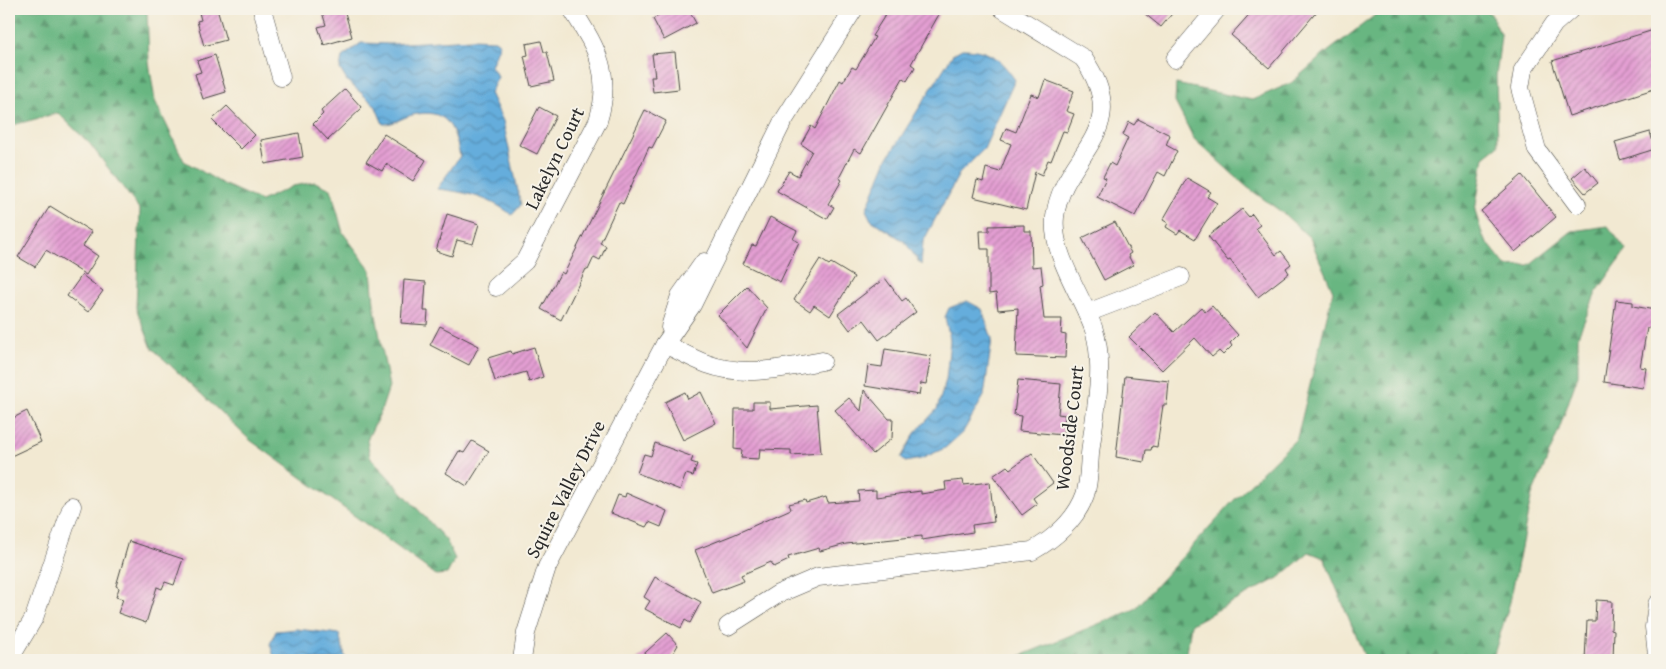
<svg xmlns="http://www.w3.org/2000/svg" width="1666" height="669" font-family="'Gentium Book Plus',serif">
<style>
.forest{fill:url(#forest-firs);stroke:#497056}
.water{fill:url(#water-waves);stroke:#486c84}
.building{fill:url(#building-hatch)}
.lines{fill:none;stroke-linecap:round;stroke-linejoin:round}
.minor-casing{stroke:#494844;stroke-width:19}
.minor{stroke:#fff;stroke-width:18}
.labels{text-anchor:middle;stroke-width:4;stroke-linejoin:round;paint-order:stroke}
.street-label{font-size:19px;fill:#2b2b2b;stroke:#f7f3e8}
</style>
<defs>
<pattern id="forest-firs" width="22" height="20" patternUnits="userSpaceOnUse" patternTransform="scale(1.25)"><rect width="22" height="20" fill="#67b681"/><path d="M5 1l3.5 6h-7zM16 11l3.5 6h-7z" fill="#55946a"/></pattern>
<pattern id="water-waves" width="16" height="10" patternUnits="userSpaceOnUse" patternTransform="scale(1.25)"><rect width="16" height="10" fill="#65addc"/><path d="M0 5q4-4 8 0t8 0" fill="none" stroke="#538db3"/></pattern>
<pattern id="building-hatch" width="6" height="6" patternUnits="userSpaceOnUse" patternTransform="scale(1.25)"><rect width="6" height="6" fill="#e49fd3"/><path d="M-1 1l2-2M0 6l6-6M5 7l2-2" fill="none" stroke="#b982ab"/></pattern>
</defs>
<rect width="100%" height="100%" fill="#f7f3e8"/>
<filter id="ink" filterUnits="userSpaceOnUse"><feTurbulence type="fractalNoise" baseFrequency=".02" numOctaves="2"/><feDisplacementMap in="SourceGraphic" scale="10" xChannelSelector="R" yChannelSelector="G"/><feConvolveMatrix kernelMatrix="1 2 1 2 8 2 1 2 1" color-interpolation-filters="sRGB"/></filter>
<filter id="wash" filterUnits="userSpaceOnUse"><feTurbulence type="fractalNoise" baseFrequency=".0096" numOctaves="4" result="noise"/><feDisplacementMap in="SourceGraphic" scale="20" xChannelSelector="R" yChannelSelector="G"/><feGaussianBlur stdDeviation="1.12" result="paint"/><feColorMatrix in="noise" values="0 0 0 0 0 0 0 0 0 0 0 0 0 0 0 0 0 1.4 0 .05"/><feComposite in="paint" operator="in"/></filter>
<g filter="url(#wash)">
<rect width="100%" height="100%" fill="#f2e9d2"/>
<g class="forest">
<path d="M9,9H147L149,62L155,101L184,161L223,184L261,201L293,186L315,182L331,189L343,233L371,270L374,304L389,387L381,411L367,440L370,457L446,540L455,559L447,574L436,575L250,440L152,348L136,308L140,210L90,144L58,113L13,125L9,129Z"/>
<path d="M1383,9H1482L1491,14L1501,36L1496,76L1498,146L1484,157L1475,211L1483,237L1506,266L1529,265L1572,231L1608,226L1626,250L1596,293L1578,336V375L1557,435L1531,498L1510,602L1494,654V660H1366L1324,558L1309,552L1280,577L1191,624L1187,653L1191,660H1010L1135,609L1234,500L1297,438L1333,291L1310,238L1283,213L1247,187L1194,139L1175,102L1176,84L1252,100L1291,83L1322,56Z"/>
</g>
<g class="water">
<path d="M472,39L495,40L500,44L491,66L498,77L490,93L503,121L521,205L512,215C489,197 465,192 437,189L460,156C454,127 447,107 412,115C401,118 395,124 383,124L375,105L347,81L340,69L342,57L361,43L390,44Z"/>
<path d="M962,49C989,49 1001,59 1015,80L984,149L959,174L923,242L921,265L905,242L871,220L866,210L887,159L953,54Z"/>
<path d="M967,301L982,309L992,339L984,396L963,432L945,448L921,459L905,462L901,458L915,433L937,409L946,380L950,340L945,317L949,308Z"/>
<path d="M297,629L339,634L346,660H275L270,644L276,631Z"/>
</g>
<g id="blocks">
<g class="building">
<path d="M198,9H217L226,40L204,46L197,21L201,20Z"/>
<path d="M321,9H344L352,37L324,45L318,27L326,25Z"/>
<path d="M654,9H688L696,23L664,40L653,19L658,16Z"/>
<path d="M889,9H942L911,64L915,67L907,81L903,78L861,153L854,149L839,178L842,180L828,204L834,207L827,219L777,191L789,171L798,176L812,151L801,144L811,126L815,129L840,80L843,82L852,67L856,69L875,37L872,36Z"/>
<path d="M1139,9H1176L1161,27Z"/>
<path d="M1254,9H1319L1269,68L1231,35Z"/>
<path d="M1657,29V88L1569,116L1552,61Z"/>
<path d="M541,41L544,52H547L554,81L531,86L524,56L528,55L526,44Z"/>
<path d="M675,52L679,89L653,92L651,77H655L652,54Z"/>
<path d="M215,55L226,92L203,99L195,74L201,72L197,61Z"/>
<path d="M1045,80L1074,91L1066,111L1074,114L1067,132L1063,131L1051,161L1048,160L1042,175L1035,172L1026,210L973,197L977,180L983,182L986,168L1000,172L1011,144L1001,140L1006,128L1016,132L1031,94L1039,97Z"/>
<path d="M345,89L362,108L328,140L313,124L323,114L321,111Z"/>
<path d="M227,106L255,135L241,149L212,120Z"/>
<path d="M539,107L556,116L537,154L519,145Z"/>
<path d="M645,110L666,121L652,148L649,147L623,204L619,202L600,243L606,246L600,260L594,257L588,270L586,269L561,320L541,309L561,272L564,274Z"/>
<path d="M1138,119L1170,135L1166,145L1177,151L1165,176L1158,172L1135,216L1097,197L1106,178L1103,177L1110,163L1115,166L1128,138L1123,135L1129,122L1134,125Z"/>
<path d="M1650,132L1655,149L1620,160L1615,142Z"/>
<path d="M299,133L303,157L265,164L261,140Z"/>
<path d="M384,134L426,160L413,181L386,164L382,171L366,162Z"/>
<path d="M1585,167L1598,183L1585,193L1572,178Z"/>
<path d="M1522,175L1556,217L1515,252L1481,211Z"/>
<path d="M1187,178L1211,192L1207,197L1217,203L1195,239L1180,230L1177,234L1166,227L1168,223L1163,220Z"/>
<path d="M50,206L92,232L83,246L98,256L86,275L46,250L35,267L18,257Z"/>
<path d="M1242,209L1249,217L1252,214L1260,225L1256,228L1276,255L1281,251L1291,264L1286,268L1289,273L1258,297L1230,260L1228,261L1208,236Z"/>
<path d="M447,214L479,224L473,244L457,240L452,256L436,251Z"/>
<path d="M770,217L797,231L793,239L799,242L780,282L743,264L752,245L756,246Z"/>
<path d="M1115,222L1131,253L1128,255L1133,265L1104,280L1082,238Z"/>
<path d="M1024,225V231H1031L1032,267L1041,266L1043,284L1040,285L1044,319H1062L1061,334L1066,335L1065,358L1016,356L1018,308L998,310L996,293L989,294V249H981L980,231H989V226Z"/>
<path d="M820,259L829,265L831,263L854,277L830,316L814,305L810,311L794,300Z"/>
<path d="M82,275L103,291L88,312L67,296Z"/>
<path d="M885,278L902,301L906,298L916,312L879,340L864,320L850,330L838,314Z"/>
<path d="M404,280L426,282L424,311H428L427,325L401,323Z"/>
<path d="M747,286L767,308L747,348L718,315Z"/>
<path d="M1616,300L1633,302V306L1655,310L1652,329L1647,328L1640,367L1646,368L1643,388L1604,382Z"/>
<path d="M1212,306L1238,335L1230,343L1232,346L1223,355L1219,351L1212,357L1195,338L1162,370L1129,337L1155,312L1174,332L1201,307L1205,312Z"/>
<path d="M440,326L479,346L469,365L430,345Z"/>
<path d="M534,347L543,377L529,382L526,372L495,381L488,358L511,351L512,354Z"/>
<path d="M885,349L931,356L926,384L921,383L919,395L865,386L868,365L882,367Z"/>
<path d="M1125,376L1169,381L1167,405H1163L1157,447L1152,446L1151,450H1146L1144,462L1116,457Z"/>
<path d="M1018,380L1061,384L1058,414L1065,415L1063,435L1019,431L1021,416L1014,415Z"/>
<path d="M864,390L889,419H893L892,438L873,454L835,410L849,398L861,411Z"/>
<path d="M685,392L688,399L701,392L716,423L683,440L665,402Z"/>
<path d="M753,402H770V409L817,405L821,453L791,455V450L760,449L759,459L741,458L742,450L734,449L735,409H753Z"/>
<path d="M27,411L41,442L9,457V420Z"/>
<path d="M472,441L489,451L467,486L446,473L459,451L464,453Z"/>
<path d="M655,443L693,457L691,462L697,464L693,476L686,474L680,490L637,473L644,454L651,456Z"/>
<path d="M1032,453L1053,483L1033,498L1037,504L1022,515L993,476L1007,466L1010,469Z"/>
<path d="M963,480L964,485L990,482L994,522L972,525L973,532L922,540V536L846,544L820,551L819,548L788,557L789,560L774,567L771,562L741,575L744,581L712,593L695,550L733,535L791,509L789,504L805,500L806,503L826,497L828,503L859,501L858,491L876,490V497L921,491V494L946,490L945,482Z"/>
<path d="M626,493L667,511L661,527L649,522L646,527L611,513L618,495L625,497Z"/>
<path d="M129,541L183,559L174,585L165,582L162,589L157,587L146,623L118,613L123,599L116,597L119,588L116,586Z"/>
<path d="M655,577L701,602L690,623L685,620L681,628L645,609L650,601L644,597Z"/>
<path d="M1596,600L1612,601L1611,629L1614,630L1613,660H1585L1587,621H1595Z"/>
<path d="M667,633L678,645L669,660H637Z"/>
</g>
</g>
</g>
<g filter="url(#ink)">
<use href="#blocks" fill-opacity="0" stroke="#494844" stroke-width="1"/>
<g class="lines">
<defs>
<g id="minor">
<path d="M262,9L281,77"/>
<path d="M1571,9L1554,24L1523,70L1520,88L1537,150L1577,204"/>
<path d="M1175,59L1217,9"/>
<path d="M496,287L525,261L598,121C613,73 596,48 572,9"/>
<path d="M1087,313L1181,277"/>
<path d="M670,327L680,296L704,262"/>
<path d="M665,344C679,351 693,359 707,364C745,378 784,368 822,361"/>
<path d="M1657,604L1654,627L1657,655"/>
<path d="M728,626L778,594L818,577L1032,551C1054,539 1076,520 1085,495C1089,483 1089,467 1090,454C1094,415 1106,368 1094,330C1082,295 1051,254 1055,217C1062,153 1136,133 1083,58L1003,9"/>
<path d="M9,660L34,618L72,506"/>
<path d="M522,660L526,633L547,567L665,344L692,305L782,123L854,9"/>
</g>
</defs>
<use href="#minor" class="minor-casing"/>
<use href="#minor" class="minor"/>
</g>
</g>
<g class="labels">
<g class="street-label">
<text transform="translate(554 158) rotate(-64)" y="7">Lakelyn Court</text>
<text transform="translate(1069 428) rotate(-83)" y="7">Woodside Court</text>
<text transform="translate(565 489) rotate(-63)" y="7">Squire Valley Drive</text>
</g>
</g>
<rect width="1666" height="669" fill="none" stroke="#f7f3e8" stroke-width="30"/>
</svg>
